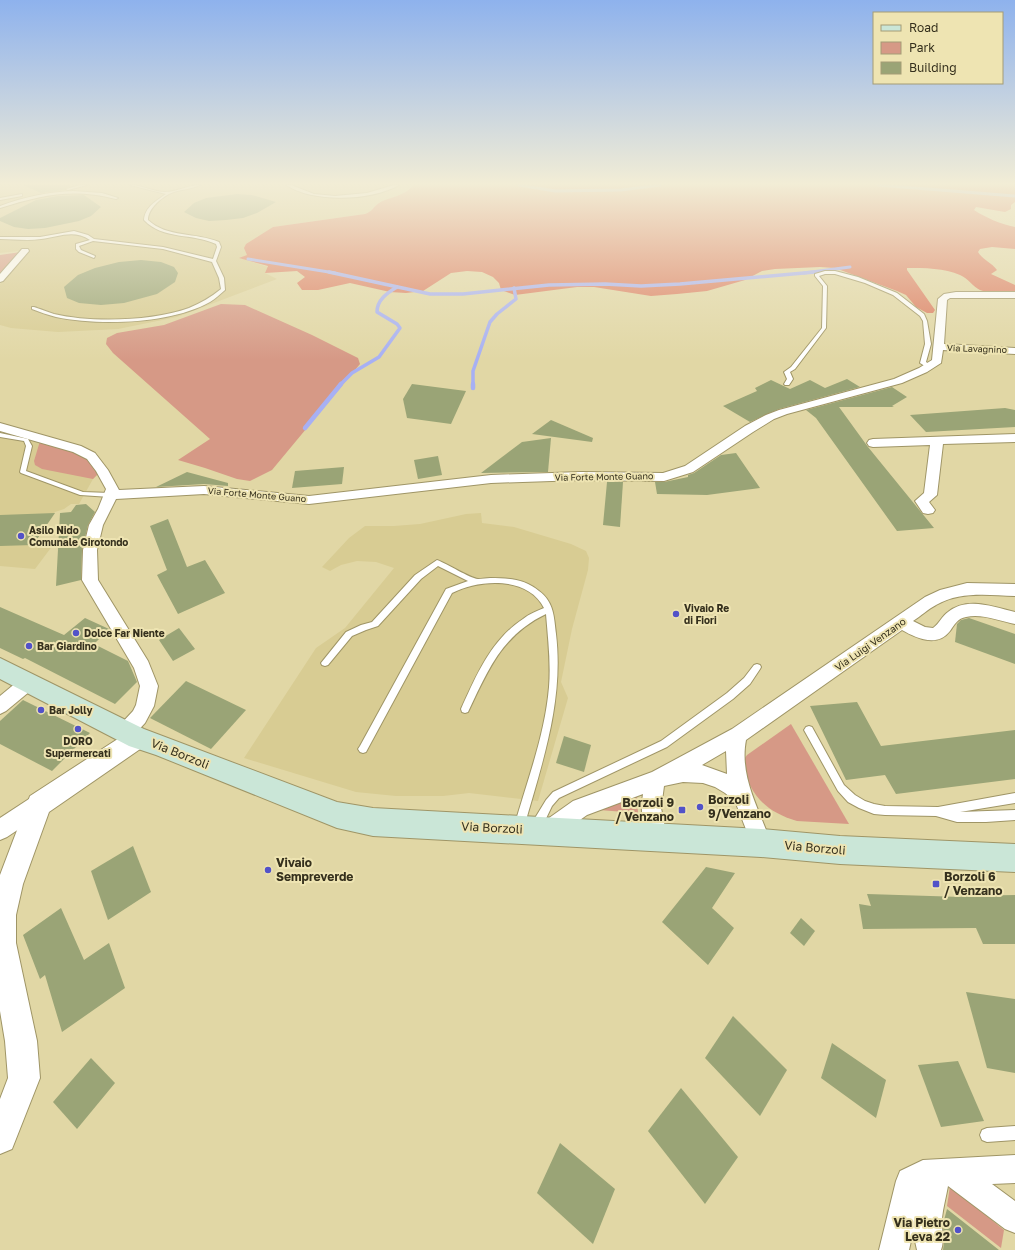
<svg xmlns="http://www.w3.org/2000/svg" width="1015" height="1250" font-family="'Golos Text',sans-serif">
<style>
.built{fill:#d8cc93}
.green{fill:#d69986}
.forest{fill:#dc7f63}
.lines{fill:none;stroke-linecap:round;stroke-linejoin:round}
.stream-far2{stroke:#a7b0f4;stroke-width:3}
.stream-far1{stroke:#a7b0f4;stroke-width:3.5}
.stream{stroke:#a7b0f4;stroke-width:4.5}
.building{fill:#9aa476}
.service-casing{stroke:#9f9566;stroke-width:2}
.minor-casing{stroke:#9f9566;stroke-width:2}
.tertiary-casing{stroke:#9f9566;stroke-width:2}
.secondary-casing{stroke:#9f9566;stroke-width:2}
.service{fill:#fff;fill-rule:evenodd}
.minor{fill:#fff;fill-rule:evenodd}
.tertiary{fill:#fff;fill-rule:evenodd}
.secondary{fill:#cae6d7;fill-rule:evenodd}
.poi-dot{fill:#5252c8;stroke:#eee4b2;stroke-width:1.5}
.labels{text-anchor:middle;stroke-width:4;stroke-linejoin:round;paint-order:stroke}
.far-street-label{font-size:9px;fill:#35301d;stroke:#eee4b2}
.poi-label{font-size:10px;font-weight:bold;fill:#35301d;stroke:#eee4b2;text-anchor:start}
.street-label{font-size:10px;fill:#35301d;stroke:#eee4b2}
.near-street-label{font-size:12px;fill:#35301d;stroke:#eee4b2}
.near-poi-label{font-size:12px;font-weight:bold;fill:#35301d;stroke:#eee4b2;text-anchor:start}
</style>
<rect width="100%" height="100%" fill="#e1d7a5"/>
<g class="built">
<path d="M0,185H413L400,196L379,203L370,212L365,214L273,227L248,255L240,258L268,267L265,273L277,279L177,317L118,329L58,332L11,328L0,325V284L29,250L0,253Z"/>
<path d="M0,427L39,438L102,470L93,479L79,504H71L64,509L55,512L33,545H53L35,569L0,566Z"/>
<path d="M481,513L482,523L514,527L571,544L586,551L589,558L588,570L572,629L561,682L568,698L538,801L469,793L443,796H396L356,792L244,758L316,648L345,628L394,568L376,562L357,561L341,565L330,571L322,567L349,538L365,526H394L420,524L466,514Z"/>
</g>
<g class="green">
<path d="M21,252L0,277V255Z"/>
<path d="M221,304L245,305L312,335L358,358L360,364L272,470L250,481L237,479L205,468L178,460L210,439L113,353L106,344L107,338L117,333L164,325Z"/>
<path d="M40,441L77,449L102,470L93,479L42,469L35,465L34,461Z"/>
<path d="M791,724L849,824L797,821C765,812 749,794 742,762L747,755Z"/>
<path d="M637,796L638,813L599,810Z"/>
<path d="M950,1186L1004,1230L1001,1248L947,1206Z"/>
</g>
<path class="forest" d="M413,185H1015V202L1011,205V209L1005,212L976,207L974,210C986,218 1001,224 1015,227V249L992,247L980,249L978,252C983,260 991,262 997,270L991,274L1015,285V291C1005,291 990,294 980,290C973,287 968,278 960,275C945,268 924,268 907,268V270L935,310L933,313H927L916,307L906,295L897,291L835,268L820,267L775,269L762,271L745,280L707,291L677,294L651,296L594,287H577L515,295L501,290L499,283L493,277L482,272L467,271L451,273L423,291L406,293L390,292L350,283L318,290H302L297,283L305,277L297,271L265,273L268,266L239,258L247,255L244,248L246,244L273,227L365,214C372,212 374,206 379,203C391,196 404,197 413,185Z"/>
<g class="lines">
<g class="stream-far2">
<path d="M519,185L555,191L621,190L660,185"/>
<path d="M878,185L1015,196"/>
<path d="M248,259L335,273"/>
<path d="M804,273L850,267"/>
</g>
<g class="stream-far1">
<path d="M329,272L430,294H463L549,285L605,284L641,286L680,284L815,272"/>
<path d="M340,385L352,373L379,357L400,328L397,324L377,312C377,300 387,293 397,287"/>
<path d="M473,385V371L490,322L497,314L516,299L514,288"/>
</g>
<g class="stream">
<path d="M473,384V388"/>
<path d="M305,428L341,384"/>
</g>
</g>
<g class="building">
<path d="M23,185H69L71,186L66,188L65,190L41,193Z"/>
<path d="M237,194L252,195L276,202L257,213L243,218L226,220L209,221L196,218L184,212L194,203L206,198Z"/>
<path d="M84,195L101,207L91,216L79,221L45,228L28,229L14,227L0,221V218L36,200L57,196Z"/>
<path d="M141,260L161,262L174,267L178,273L175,282L157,294L124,303L101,305L79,303L67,298L64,287L78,275L95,268L119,262Z"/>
<path d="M847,379L860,387L779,409L750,422L723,406L757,391L755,388L771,380L790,389L810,380L825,388Z"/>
<path d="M412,384L466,391L451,424L407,418L403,399Z"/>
<path d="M892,387L907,397L892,406L894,407H839L868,447L934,528L897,531L816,418L806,410Z"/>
<path d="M1005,408L1015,410V427L926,432L910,415Z"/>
<path d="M551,420L593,438L592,442L532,434Z"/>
<path d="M551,438L548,472L481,473L522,442Z"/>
<path d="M736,453L760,488L707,495L657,494L655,482H664L688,477V475L694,473L721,455Z"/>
<path d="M438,456L442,475L418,479L414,460Z"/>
<path d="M344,467L342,484L292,488L295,471Z"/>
<path d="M187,472L228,483V486L204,484L156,487Z"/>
<path d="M607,482H623L620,527L603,525Z"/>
<path d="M86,504L95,512L88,525L82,550L81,580L56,586L60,513L71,512L76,505Z"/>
<path d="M55,513L33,545L0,546V515Z"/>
<path d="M168,519L187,567L205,560L225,593L178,614L157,575L167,570L150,526Z"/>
<path d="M0,607L64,635L85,618L109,629L94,644L128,661L137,682L115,704L25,658L23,659L0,648Z"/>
<path d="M969,618L1015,634V664L955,642L957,624L961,620Z"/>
<path d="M179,628L195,649L173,661L159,640Z"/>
<path d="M186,681L246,710L211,749L150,718Z"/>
<path d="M23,700L90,733L52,771L0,744V721Z"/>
<path d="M857,702L881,746L1015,730V779L896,794L885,775L846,780L810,706Z"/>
<path d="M564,736L591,745L584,772L556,763Z"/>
<path d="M133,846L151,892L108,920L91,871Z"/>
<path d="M706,867L735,873L712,908L734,928L708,965L662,922Z"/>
<path d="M867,894L962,897L961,896L1015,895V944H983L976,928L863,929L859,904L871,906Z"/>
<path d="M61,908L84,960L109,943L125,988L62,1032L45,975L40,979L23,935Z"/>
<path d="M801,918L815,931L804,946L790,933Z"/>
<path d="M966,992L1015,999V1073L987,1068Z"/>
<path d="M733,1016L787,1070L760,1116L705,1058Z"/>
<path d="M832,1043L886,1080L876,1118L821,1078Z"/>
<path d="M91,1058L115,1083L77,1129L53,1102Z"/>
<path d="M958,1061L984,1121L941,1127L918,1065Z"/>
<path d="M681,1088L738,1157L705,1204L648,1131Z"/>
<path d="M560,1143L615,1189L593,1244L537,1193Z"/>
<path d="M947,1209L999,1250H943L944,1242L943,1224Z"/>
</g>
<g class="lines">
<defs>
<g id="service">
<path d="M81,185H87L68,190L66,189Z"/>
<path d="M130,185C142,185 153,192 165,192C177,192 188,185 200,185C191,190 178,189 169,194C160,199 148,209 148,220C167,238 196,232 219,242L221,247L216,261L224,278L225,290C220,294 215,299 210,302C171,324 100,326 56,317C48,315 40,312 32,309V307H34C41,309 47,312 54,314C92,323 153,321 189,308C201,303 211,297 221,289L219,278L212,262L163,249L93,241L79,246L81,250L95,256L94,258L79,252L76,249V244L90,240C74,229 58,237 41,239C28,241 13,239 0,239V237H40L74,231L88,235L94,239L163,247L213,259L217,247L216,244C193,233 163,240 144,220C145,207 156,201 166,194Z"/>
<path d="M286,185H291L314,194L335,196L367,193L394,185H399C370,201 314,203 286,185Z"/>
<path d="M73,191L102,193L118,198L116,199C72,188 42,195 0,208V206C24,197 48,192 73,191Z"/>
<path d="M22,194V196L0,200V198Z"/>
<path d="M825,271H835L858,277L897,293L924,314L927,321L931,344L926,362L932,366V368H928L920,363L925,344L923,321L920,316L893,295L865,283L835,274H825L819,276L827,286L826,328L795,369L790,372L793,379L789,385H785L784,384L787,379L784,372L791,367L822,328L823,286L815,276V274Z"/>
<path d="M0,433L28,439L32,446L26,471L83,492L110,493L113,495L110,497L80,495L21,473L20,472L26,446L24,441L0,437Z"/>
<path d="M437,560C448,564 469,578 478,579C482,579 487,578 490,578C508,578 525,579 539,591C554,602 554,617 556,634C564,701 542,764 524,827L523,831L519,832L515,831L514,827C527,781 545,735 549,687C551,663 548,639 546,614C502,635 488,670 468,712L465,713L462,712L461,709C476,676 491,640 523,619C529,614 537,611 544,608C528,576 479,579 452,593L366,752L363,753L360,752L358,749L360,746L446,589L468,581L438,566L421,579L378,626L366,630L352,636L328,665L325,666L322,665L321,663L346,632L361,625L372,622L415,575Z"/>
<path d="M757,664L760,665L761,667L760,669L750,684L733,699L667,747L559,798L552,806L540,831L536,832L532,831L531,827L532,823L546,800L553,792L661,741L727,693L744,678L754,665Z"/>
<path d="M809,726L812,727L844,785L855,795L865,801L874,804L885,806L938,807L1015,793V803L960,812L1015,810V820L986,822H957L936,816L885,815L874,814L859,808L848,802L838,791L804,730L806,727Z"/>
<path d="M1015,1126V1140L987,1142L982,1140L980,1135L982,1130L987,1128Z"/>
</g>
<g id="minor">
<path d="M22,249H28L29,251L3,281L0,282V274Z"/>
<path d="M956,292H1015V298H950L947,300L944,344L1015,348V354L943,350L941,363L927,372L902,383L787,414L774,419L753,432L693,472L664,481L581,480L491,483L309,504L204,494L116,499L103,525L97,550L98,580L148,661L158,686L154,706L145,723L131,738L125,740L119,738L116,732L119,726L133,711L136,705L140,686L134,668L82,580L83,550L89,525L98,509L106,489L96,471L87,459L73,452L0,431V423L81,446L95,453L108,470L119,490L204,486L309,496L491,475L581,472L663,473L685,466L745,426L766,415L779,410L894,379L919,368L932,360L938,299L944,294Z"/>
<path d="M1015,434V442L943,444L937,495L929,502L935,510L933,513L928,514L923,513L915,501L924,493L930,445L873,447L869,446L867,443L869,440L873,439Z"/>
<path d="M967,583L1015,584V596C988,595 960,591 936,605C928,609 921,616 913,621L925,627L933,628C939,624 942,616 948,612C967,596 994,607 1015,612V624C1000,621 981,613 966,617C958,618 954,625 950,631C937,648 916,638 902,630L746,740C739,776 759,809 771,843L768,850L761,853L754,850L735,801L725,793L715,787L703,783L683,782L664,786L661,808L667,838L664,845L657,848L650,845C643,829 640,811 643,794L587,815L556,837L549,840L542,837L539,830L542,823L573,801L652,772L732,729L925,597L940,590ZM726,751L727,774L702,765Z"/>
<path d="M29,675L35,677L38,682L35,687L6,711L0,714V696L23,677Z"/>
<path d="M39,794L46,797L49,804L46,811L7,837L0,840V818L32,797Z"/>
<path d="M1015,1155V1183L992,1184L1015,1201V1233L1005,1229L948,1186C946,1197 943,1208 942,1218C941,1229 945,1240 941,1250H917L913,1232L909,1250H879L896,1181L900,1171L923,1160Z"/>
</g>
<path id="tertiary" d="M138,728L146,731L150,738L146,745L49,812L23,884L16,915V943L37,1041L40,1078L12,1149L0,1154V1099L8,1078L5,1041L0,1011V875L30,796L130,731Z"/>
<path id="secondary" d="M0,658L144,729L337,802L373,808L761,829L840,836L1015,844V872L840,864L761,857L373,836L337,828L156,755L129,746L0,679Z"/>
</defs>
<use href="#service" class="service-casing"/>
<use href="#minor" class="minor-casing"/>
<use href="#tertiary" class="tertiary-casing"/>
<use href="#secondary" class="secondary-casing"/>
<use href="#service" class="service"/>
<use href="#minor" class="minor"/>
<use href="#tertiary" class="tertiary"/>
<use href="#secondary" class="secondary"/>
</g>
<linearGradient id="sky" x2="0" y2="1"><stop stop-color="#8eb2ed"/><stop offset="0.51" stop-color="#f2edd6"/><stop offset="1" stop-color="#f2edd6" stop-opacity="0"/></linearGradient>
<rect width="1015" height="360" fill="url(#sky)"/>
<g class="poi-dot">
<circle cx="21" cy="536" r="4"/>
<circle cx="676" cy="614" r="4"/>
<circle cx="76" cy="633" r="4"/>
<circle cx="29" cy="646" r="4"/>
<circle cx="41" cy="710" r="4"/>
<circle cx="78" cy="729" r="4"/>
<circle cx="700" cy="807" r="4"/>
<rect x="678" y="806" width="8" height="8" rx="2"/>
<circle cx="268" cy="870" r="4"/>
<rect x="932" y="880" width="8" height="8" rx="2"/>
<circle cx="958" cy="1230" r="4"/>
</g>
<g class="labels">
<g class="far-street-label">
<text transform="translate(977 349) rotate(2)" y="3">Via Lavagnino</text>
<text transform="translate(604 477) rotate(-1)" y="3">Via Forte Monte Guano</text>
<text transform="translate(257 495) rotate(5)" y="3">Via Forte Monte Guano</text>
</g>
<g class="poi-label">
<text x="29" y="534">Asilo Nido<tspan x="29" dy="12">Comunale Girotondo</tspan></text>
<text x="684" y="612">Vivaio Re<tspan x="684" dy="12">di Fiori</tspan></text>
<text x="84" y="637">Dolce Far Niente</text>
<text x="37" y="650">Bar Giardino</text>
<text x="49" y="714">Bar Jolly</text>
<text x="78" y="745" text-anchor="middle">DORO<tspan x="78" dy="12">Supermercati</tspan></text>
</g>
<g class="street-label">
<text transform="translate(870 644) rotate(-35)" y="4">Via Luigi Venzano</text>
</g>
<g class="near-street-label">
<text transform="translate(180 754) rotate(22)" y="4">Via Borzoli</text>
<text transform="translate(492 828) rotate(3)" y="4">Via Borzoli</text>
<text transform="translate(815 848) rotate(5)" y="4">Via Borzoli</text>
</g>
<g class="near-poi-label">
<text x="708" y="804">Borzoli<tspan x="708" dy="14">9/Venzano</tspan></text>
<text x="674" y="807" text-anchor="end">Borzoli 9<tspan x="674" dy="14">/ Venzano</tspan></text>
<text x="276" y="867">Vivaio<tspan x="276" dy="14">Sempreverde</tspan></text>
<text x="944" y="881">Borzoli 6<tspan x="944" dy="14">/ Venzano</tspan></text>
<text x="950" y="1227" text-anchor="end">Via Pietro<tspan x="950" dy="14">Leva 22</tspan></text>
</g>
</g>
<rect x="873" y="12" width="130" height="72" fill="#eee4b2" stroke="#a49c76"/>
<rect x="881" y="25" width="20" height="6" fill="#cae6d7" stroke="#a49c76"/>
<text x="909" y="32" font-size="12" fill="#35301d">Road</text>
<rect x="881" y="42" width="20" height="12" fill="#d69986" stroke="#a49c76"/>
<text x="909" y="52" font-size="12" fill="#35301d">Park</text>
<rect x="881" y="62" width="20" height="12" fill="#9aa476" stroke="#a49c76"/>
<text x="909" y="72" font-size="12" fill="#35301d">Building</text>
</svg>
